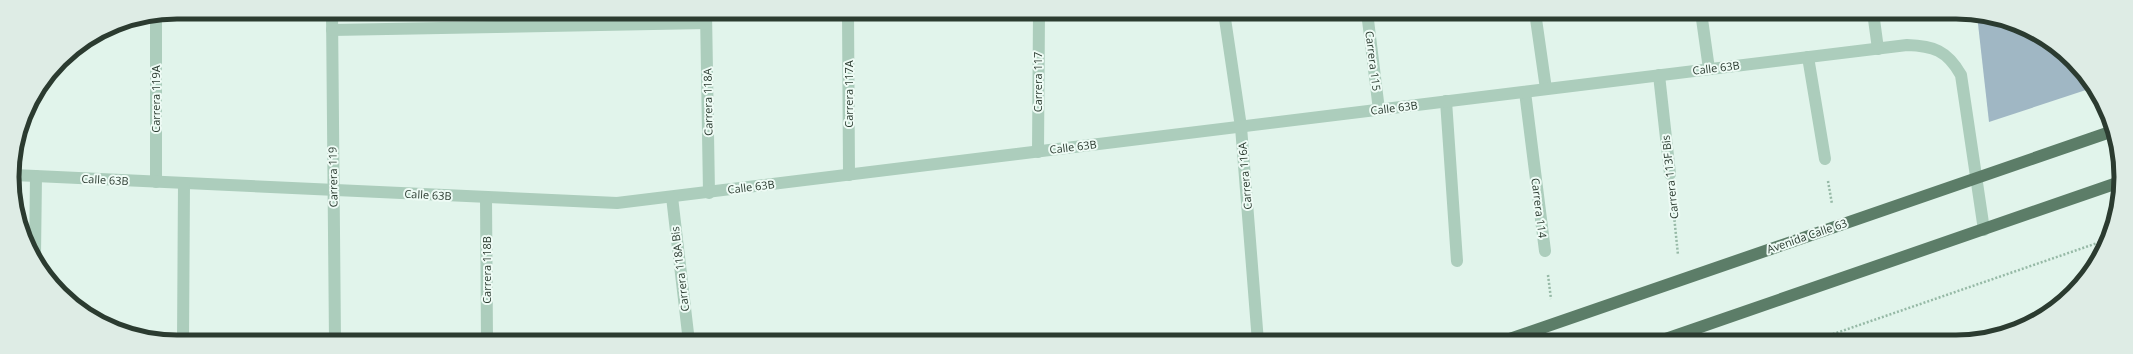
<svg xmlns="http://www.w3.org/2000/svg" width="2133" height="354" font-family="'Open Sans',sans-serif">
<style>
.green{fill:#a0b7c4}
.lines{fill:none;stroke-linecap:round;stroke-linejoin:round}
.path{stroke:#96b9a6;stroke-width:2.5;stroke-dasharray:2 2;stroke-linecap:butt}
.minor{stroke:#accdbc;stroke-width:12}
.major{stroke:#5c7d68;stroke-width:12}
.labels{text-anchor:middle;stroke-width:4;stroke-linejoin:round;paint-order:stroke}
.street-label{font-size:11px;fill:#2b3b30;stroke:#eefbf5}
.rim{fill:none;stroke:#2b3b30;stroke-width:5}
</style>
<rect width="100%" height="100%" fill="#e1f4eb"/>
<path class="green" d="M1977,15L2029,29L2080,68L2092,88L1989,122Z"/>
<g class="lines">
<g class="path">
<path d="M1828,181L1832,204"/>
<path d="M1672,196L1678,255"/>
<path d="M1548,275L1551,299"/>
<path d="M1810,342L2109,239"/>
</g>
<g class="minor">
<path d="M332,12L335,342"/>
<path d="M706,12L709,193"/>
<path d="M848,12L849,175"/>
<path d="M1224,12L1241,127L1258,342"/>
<path d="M1367,12L1379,110"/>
<path d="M1535,12L1546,89"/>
<path d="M1701,12L1709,69"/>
<path d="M1873,12L1878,49"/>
<path d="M156,16V182"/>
<path d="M332,30L706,23"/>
<path d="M1808,57L1825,159"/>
<path d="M1659,75L1670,174"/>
<path d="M1525,92L1545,251"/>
<path d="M1446,101L1457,261"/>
<path d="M1038,152L1039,12"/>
<path d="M14,175L617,203L1907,45C1933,46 1947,50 1961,75L1984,230"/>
<path d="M672,197L689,342"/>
<path d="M486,198L487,342"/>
<path d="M35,255L36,176"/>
<path d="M183,342L184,184"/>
</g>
<g class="major">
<path d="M1501,342L2113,131"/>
<path d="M1657,342L2120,182"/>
</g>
</g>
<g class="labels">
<g class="street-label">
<text transform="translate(1373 61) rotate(83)" y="4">Carrera 115</text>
<text transform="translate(1716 68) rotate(-7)" y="4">Calle 63B</text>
<text transform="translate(1038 82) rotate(-90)" y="4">Carrera 117</text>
<text transform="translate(849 94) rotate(-90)" y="4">Carrera 117A</text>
<text transform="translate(156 99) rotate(-90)" y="4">Carrera 119A</text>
<text transform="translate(708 102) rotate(-91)" y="4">Carrera 118A</text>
<text transform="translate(1394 108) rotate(-7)" y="4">Calle 63B</text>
<text transform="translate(1073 147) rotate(-7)" y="4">Calle 63B</text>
<text transform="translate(1245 176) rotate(-95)" y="4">Carrera 116A</text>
<text transform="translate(333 177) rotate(-91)" y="4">Carrera 119</text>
<text transform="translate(1670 177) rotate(-96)" y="4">Carrera 113F Bis</text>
<text transform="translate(105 180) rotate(3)" y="4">Calle 63B</text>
<text transform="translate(751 187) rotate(-7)" y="4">Calle 63B</text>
<text transform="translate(428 195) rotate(3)" y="4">Calle 63B</text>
<text transform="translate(1539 208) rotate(83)" y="4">Carrera 114</text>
<text transform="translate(1807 236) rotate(-19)" y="4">Avenida Calle 63</text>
<text transform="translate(680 269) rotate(-97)" y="4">Carrera 118A Bis</text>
<text transform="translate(487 270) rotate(-90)" y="4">Carrera 118B</text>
</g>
</g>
<path d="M0 0H2133V354H0ZM177 19H1956A158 158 0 0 1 2114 177V177A158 158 0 0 1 1956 335H177A158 158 0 0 1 19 177V177A158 158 0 0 1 177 19Z" fill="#deece5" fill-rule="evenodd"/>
<path class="rim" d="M177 19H1956A158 158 0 0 1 2114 177V177A158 158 0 0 1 1956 335H177A158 158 0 0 1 19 177V177A158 158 0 0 1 177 19Z"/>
</svg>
